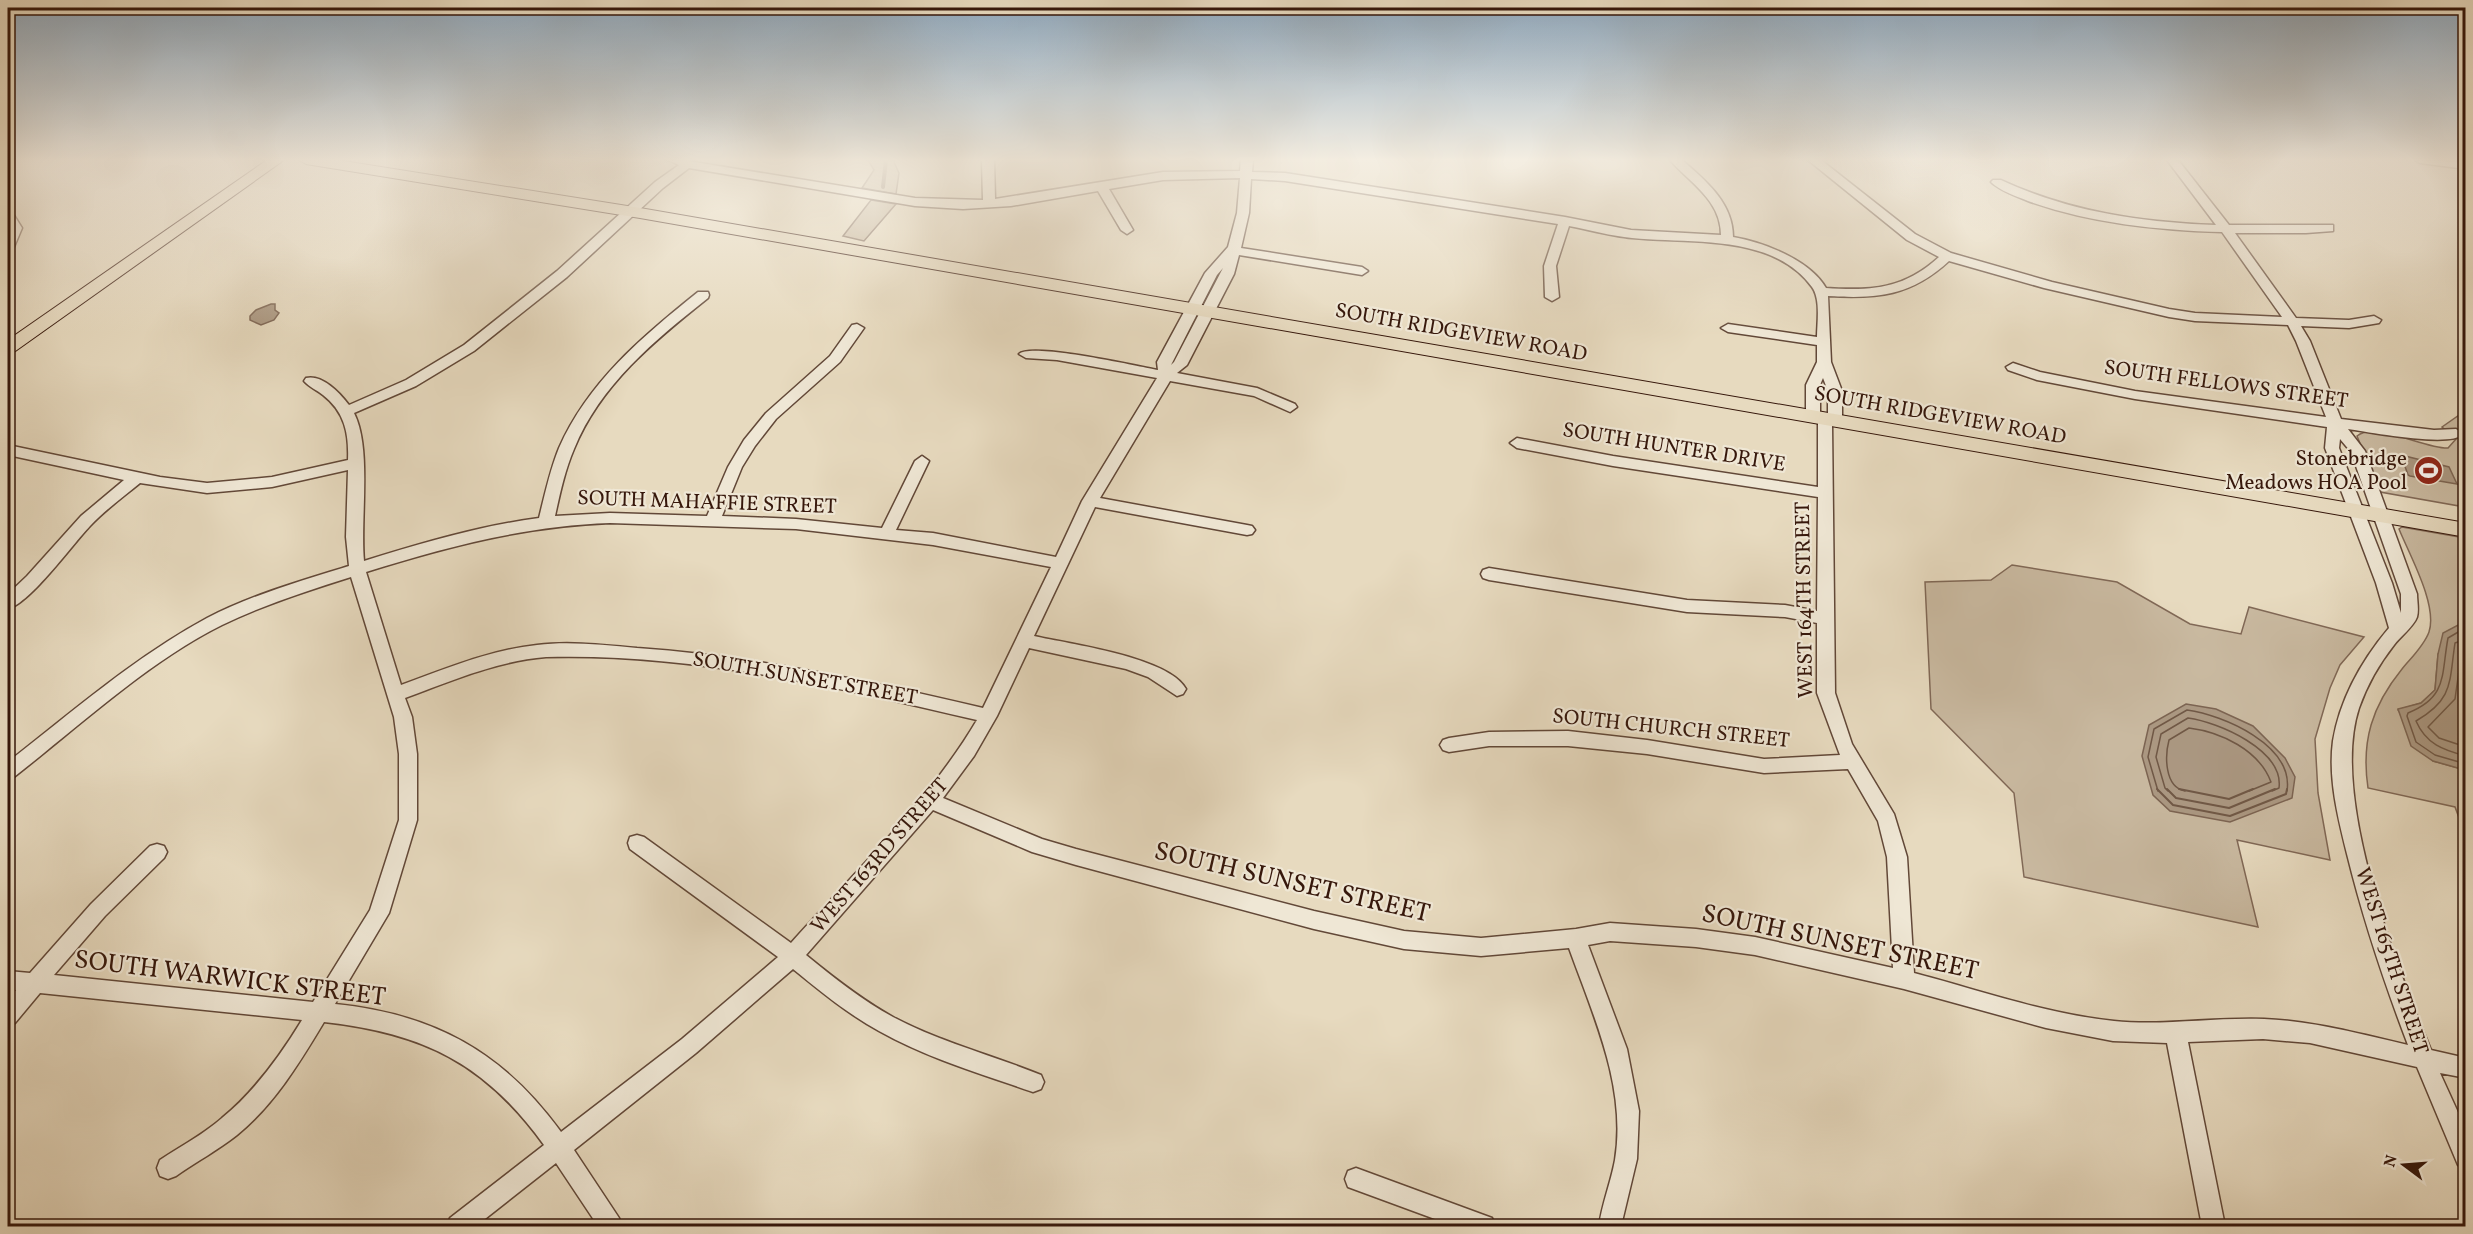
<svg xmlns="http://www.w3.org/2000/svg" width="2473" height="1234" font-family="Vollkorn,serif">
<style>
.green{fill:#c9b9a0;stroke:#806856;stroke-width:1.5}
.water{fill:#ab9882;stroke:#7c6452;stroke-width:1.5}
.lines{fill:none;stroke-linecap:round;stroke-linejoin:round}
.shore-far1{stroke:#705846;stroke-width:1.5}
.shore{stroke:#705846;stroke-width:2}
.stream{stroke:#7c6452;stroke-width:4}
.minor-casing{stroke:#624838;stroke-width:3}
.major-casing{stroke:#36170b;stroke-width:2}
.minor{fill:#efe7d5;fill-rule:evenodd}
.major{fill:#e7dabf;fill-rule:evenodd}
.labels{text-anchor:middle;dominant-baseline:central;stroke-width:4.5;stroke-linejoin:round;paint-order:stroke}
.street-label{font-size:21px;fill:#36170b;stroke:#efe7d5}
.poi-label{font-size:21px;fill:#36170b;stroke:#efe7d5;text-anchor:end}
.near-street-label{font-size:26px;fill:#36170b;stroke:#efe7d5}
</style>
<rect width="100%" height="100%" fill="#e7dabf"/>
<filter id="stains"><feTurbulence type="fractalNoise" baseFrequency=".00333" numOctaves="4"/><feColorMatrix values="0 0 0 0 .2 0 0 0 0 .09 0 0 0 0 .02 0 0 0 .5 -.17"/></filter>
<radialGradient id="worn" r=".72"><stop offset=".6" stop-color="#630" stop-opacity="0"/><stop offset="1" stop-color="#630" stop-opacity=".3"/></radialGradient>
<g class="green">
<polygon points="868,160 893,160 899,173 896,194 862,188 874,170"/>
<polygon points="871,200 896,204 864,241 843,236"/>
<path d="M2465,411V507L2380,492L2357,436C2376,421 2425,449 2448,448L2456,439L2442,427Z"/>
<path d="M2402,527L2465,538V626L2460,624L2438,654L2435,690L2421,703L2398,710L2433,761L2465,770V834L2455,807L2368,788C2361,741 2372,706 2402,669C2410,659 2424,646 2429,632C2438,605 2409,554 2399,529Z"/>
<polygon points="2012,565 2117,582 2190,624 2241,634 2249,607 2364,637 2340,665 2330,688 2315,739 2318,793 2330,860 2237,840 2258,927 2024,877 2014,793 1931,709 1925,582 1991,580"/>
</g>
<g class="water">
<polygon points="271,304 275,304 275,310 279,313 274,320 261,325 250,320 250,316 256,310"/>
<polygon points="2401,455 2449,467 2457,484 2410,476 2408,475"/>
<polygon points="2460,624 2466,626 2465,770 2433,761 2411,746 2398,709 2421,703 2435,690 2438,654 2443,633"/>
<polygon points="2186,704 2216,709 2253,726 2285,758 2295,777 2292,798 2230,822 2170,811 2153,795 2142,756 2149,725"/>
</g>
<g class="lines">
<g class="shore-far1">
<path d="M2466,631H2460L2448,638C2441,675 2448,697 2408,713L2407,716L2416,742L2435,755L2466,764"/>
<path d="M2466,639L2455,643C2449,682 2454,699 2416,721C2426,744 2443,750 2466,756"/>
<polyline points="2466,648 2462,649 2455,699 2428,727 2439,738 2466,747"/>
<path d="M2158,791L2148,757L2154,729L2187,710C2223,715 2294,745 2287,791"/>
<path d="M2168,791L2165,788L2156,757L2161,734L2188,718C2218,722 2284,750 2279,788L2272,791"/>
<path d="M2185,791C2164,787 2165,755 2169,740L2189,728C2221,732 2259,750 2271,782L2249,791"/>
</g>
<g class="shore">
<polyline points="2157,789 2173,805 2230,816 2286,794 2287,789"/>
<polyline points="2167,789 2176,798 2229,808 2275,789"/>
<polyline points="2179,789 2229,799 2253,789"/>
</g>
<polyline class="stream" points="883,187 886,160"/>
<defs>
<g id="minor">
<path d="M668,160L688,161L915,198L983,200L982,160H994L995,199L1163,172L1240,171L1241,160H1253L1252,172L1285,173L1565,217L1631,230L1721,235C1721,200 1690,183 1670,160H1682C1706,181 1733,203 1733,237C1763,242 1810,260 1826,288C1872,291 1904,289 1939,257L1907,240L1808,160H1821L1915,234L1951,253L2052,282L2169,309L2195,313L2282,317L2222,232C2156,230 2090,223 2028,201C2016,196 2000,191 1991,182L1993,180H2001C2070,212 2141,222 2216,225L2167,160H2178L2229,225H2333V231L2306,233H2235L2296,318L2349,320L2374,316L2381,320L2379,323L2349,328L2301,326L2310,341L2341,419L2434,430L2456,429L2463,434C2452,448 2368,432 2348,429L2365,451L2417,594C2417,601 2419,610 2417,617C2414,626 2400,637 2394,645C2379,664 2367,685 2359,708C2330,796 2396,965 2431,1050L2466,1058V1078L2440,1073L2466,1130V1168L2458,1165L2417,1067L2310,1043L2263,1039L2188,1042L2225,1226H2202L2167,1043L2113,1041L2046,1028L1904,989L1755,955L1696,947L1610,941L1588,945L1627,1049L1639,1111L1637,1159L1621,1226H1599C1602,1204 1611,1182 1615,1160C1627,1087 1593,1015 1569,948L1481,956L1404,949L1314,929L1076,865L1032,852L933,810L806,955C834,978 862,1000 893,1017C940,1042 992,1055 1041,1075L1044,1082L1041,1089L1033,1092C981,1074 927,1058 879,1031C848,1014 820,991 793,969L696,1053L574,1150L619,1218L622,1226H598L556,1163L476,1226H447L450,1218L544,1145C485,1063 423,1033 324,1022C300,1062 274,1105 237,1135C218,1150 196,1162 176,1176L168,1179L160,1176L157,1168L160,1160C181,1146 204,1134 222,1118C255,1091 280,1056 302,1020L40,993L15,1023L8,1026V1001L16,990L8,989V971L30,973L91,904L150,846L157,844L164,846L167,852L164,858L105,916L54,975L313,1002L370,910L399,820V754L394,717L351,577C307,591 263,605 222,625C149,661 78,727 14,777L8,779V762C72,712 135,657 207,618C251,595 301,581 349,566L346,537L348,470L272,487L207,493L140,483C123,497 105,510 90,526C72,545 31,602 8,609V594L27,576L81,516L124,480L8,455V445L160,477L207,483L272,477L348,460C349,434 345,412 323,395C317,390 309,387 304,381L306,378C322,374 340,393 349,405L406,380L464,345L557,271L655,182L679,165ZM689,168L915,206L963,209L1011,206L1098,191L1121,230L1127,234L1133,230L1109,189L1163,180L1240,178L1237,213L1228,247L1205,273L1157,362L1158,370C1137,366 1030,342 1019,354L1026,358L1057,360L1157,378L1082,501L1056,557L933,533L896,530L929,461L922,456L915,461L882,528L796,519L722,516L742,467L755,446L776,419L840,362L864,328L857,324L852,325L830,356L766,413L744,440L728,467L707,516L610,513L555,516C560,493 565,470 574,449C600,385 655,340 708,298L709,295L708,292H698C643,336 588,382 559,448C550,470 545,494 539,518C479,526 422,543 364,561C360,519 372,448 354,413L416,386L474,351L567,277L663,188ZM1251,179L1285,181L1558,224L1544,266L1545,297L1552,301L1559,297L1556,266L1569,226C1590,230 1611,236 1632,238C1689,244 1773,233 1812,287C1821,299 1817,323 1817,337L1728,324L1721,328L1728,332L1817,345V362L1806,385V416L1808,419H1818V487L1613,456L1517,438L1510,443L1517,448L1613,466L1818,497L1817,611L1785,605L1687,600L1489,568L1483,570L1481,574L1483,578L1489,580L1687,612L1785,617L1817,623V693L1840,755L1764,759L1647,740L1568,731L1489,732L1449,738L1443,740L1440,745L1443,750L1449,752L1489,746H1568L1647,754L1764,773L1848,769L1878,821L1887,857L1893,968L1755,937L1696,929L1610,923L1576,929L1481,938L1404,931L1314,911L1076,849L1042,839L943,798L974,756L997,716L1029,648L1126,669L1148,677L1177,696L1183,694L1186,689C1169,657 1069,644 1034,636L1095,507L1247,535L1252,534L1255,530L1252,526L1247,525L1100,498L1170,381L1254,396L1290,412L1297,407L1295,404L1257,388L1177,373L1187,365L1234,274L1239,255L1362,275L1368,271L1362,267L1241,248L1249,213ZM1949,261L2044,288L2169,317L2195,321L2288,325L2296,341L2326,417L2135,391L2040,372L2013,363L2006,367L2008,370L2037,380L2135,399L2327,427L2325,448L2376,583L2389,628C2362,660 2340,699 2333,741C2328,778 2338,818 2347,854C2363,919 2384,982 2408,1045C2360,1034 2313,1021 2264,1019C2214,1017 2164,1026 2114,1021C2046,1014 1979,990 1914,973L1907,857L1901,837L1894,814L1852,744L1835,693L1832,424L1840,423L1842,420V391L1831,362L1828,296C1878,299 1911,296 1949,261ZM1223,268L1174,362L1171,365L1217,275ZM1823,378L1828,391V414L1820,415V385ZM2340,439L2351,452L2401,594V613L2392,583L2339,448ZM610,523L796,529L933,545L1051,567L983,708C869,681 754,656 637,648C604,645 569,641 537,645C490,650 445,669 401,685L366,572C446,547 525,526 610,523ZM546,657C691,653 837,687 977,720C930,800 853,874 791,943L644,837L637,835L630,837L628,843L630,849L778,957L682,1039L561,1132C503,1052 434,1014 335,1004L389,913L417,820V754L412,717L405,698C451,681 497,661 546,657Z"/>
<polygon points="2415,160 2466,162 2466,169 2420,163"/>
<polygon points="8,211 12,212 22,228 14,247 8,251 8,234 10,228 8,224"/>
<polygon points="1356,1168 1492,1218 1495,1226 1454,1226 1348,1187 1345,1179 1348,1171"/>
</g>
<g id="major">
<polygon points="267,160 284,160 14,352 8,353 8,340"/>
<polygon points="299,160 337,160 640,208 2466,523 2466,537 640,218 306,164"/>
</g>
</defs>
<use href="#minor" class="minor-casing"/>
<use href="#major" class="major-casing"/>
<use href="#minor" class="minor"/>
<use href="#major" class="major"/>
</g>
<linearGradient id="sky" x2="0" y2="1"><stop stop-color="#8fa9bf"/><stop offset="0.48" stop-color="#f4eee2"/><stop offset="1" stop-color="#f4eee2" stop-opacity="0"/></linearGradient>
<rect width="2473" height="333" fill="url(#sky)"/>
<defs>
<symbol id="stadium-disc" viewBox="-11 -11 22 22"><circle r="9.5" fill="#8f2418" stroke="#efe7d5"/><path d="M0-5a6.5 5 0 1 0 0 10a6.5 5 0 1 0 0-10ZM-3.5-1.8h7v3.6h-7Z" fill="#fff"/></symbol>
</defs>
<g fill-rule="evenodd">
<use href="#stadium-disc" x="2412" y="454" width="33" height="33"/>
</g>
<g class="labels">
<g class="street-label">
<text transform="translate(1461 333) rotate(10)">SOUTH RIDGEVIEW ROAD</text>
<text transform="translate(2226 385) rotate(8)">SOUTH FELLOWS STREET</text>
<text transform="translate(1940 416) rotate(10)">SOUTH RIDGEVIEW ROAD</text>
<text transform="translate(1674 448) rotate(9)">SOUTH HUNTER DRIVE</text>
<text transform="translate(707 503) rotate(2)">SOUTH MAHAFFIE STREET</text>
<text transform="translate(1805 600) rotate(-91)">WEST 164TH STREET</text>
<text transform="translate(805 679) rotate(10)">SOUTH SUNSET STREET</text>
<text transform="translate(1671 729) rotate(6)">SOUTH CHURCH STREET</text>
<text transform="translate(880 856) rotate(-49)">WEST 163RD STREET</text>
<text transform="translate(2391 961) rotate(72)">WEST 165TH STREET</text>
</g>
<g class="poi-label">
<text x="2407" y="459">Stonebridge<tspan x="2407" dy="24">Meadows HOA Pool</tspan></text>
</g>
<g class="near-street-label">
<text transform="translate(1292 883) rotate(13)">SOUTH SUNSET STREET</text>
<text transform="translate(1840 943) rotate(12)">SOUTH SUNSET STREET</text>
<text transform="translate(230 979) rotate(7)">SOUTH WARWICK STREET</text>
</g>
</g>
<rect width="2473" height="1234" fill="none" stroke="#e7dabf" stroke-width="30"/>
<rect x="9" y="9" width="2455" height="1216" fill="none" stroke="#36170b" stroke-width="3"/>
<rect x="15" y="15" width="2443" height="1204" fill="none" stroke="#36170b" stroke-width="1.5"/>
<g transform="translate(2404 1165) rotate(286)" stroke="#efe7d5" stroke-width="4.5" paint-order="stroke">
<path d="M0-4.5L10 22L0 15L-10 22Z" fill="#36170b"/>
<text y="-9" font-size="16" font-weight="bold" text-anchor="middle" fill="#36170b">N</text>
</g>
<rect width="100%" height="100%" filter="url(#stains)"/>
<rect width="100%" height="100%" fill="url(#worn)"/>
</svg>
